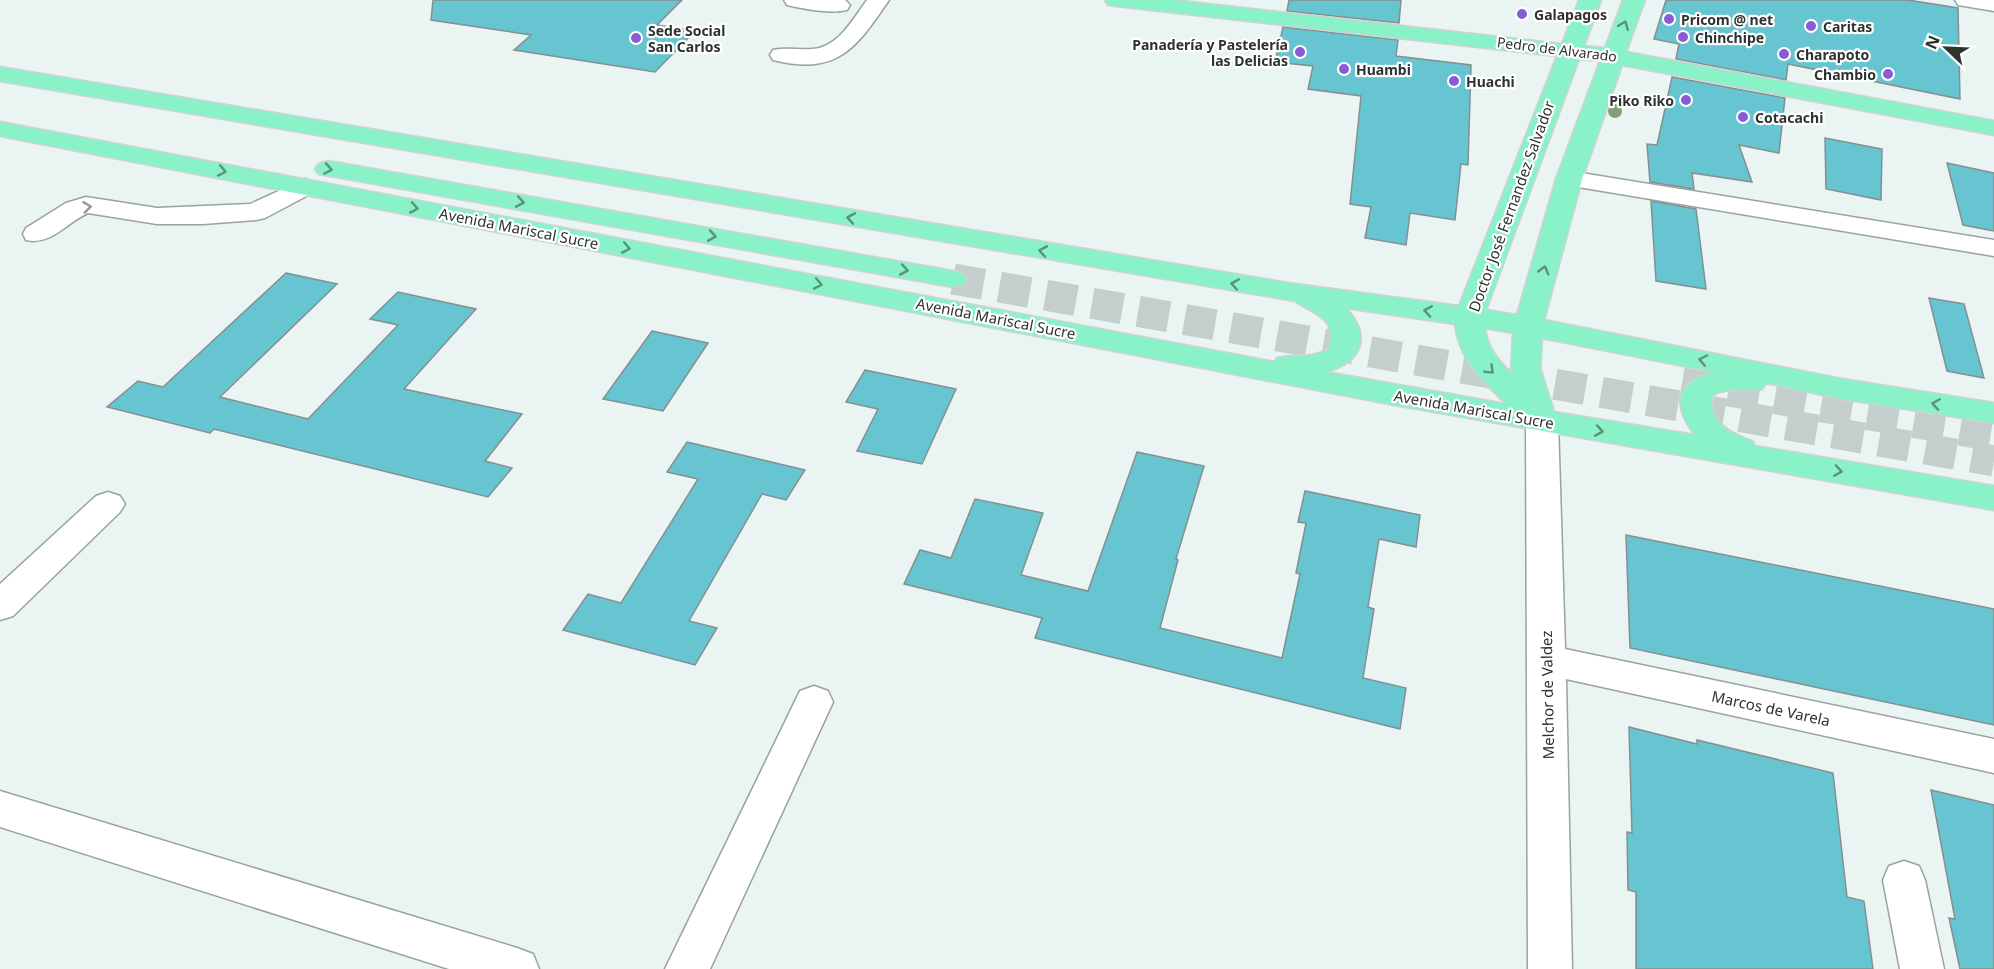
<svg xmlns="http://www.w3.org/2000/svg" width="1994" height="969" font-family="'Noto Sans',sans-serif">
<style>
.building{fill:#66c5d1;stroke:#858f90;stroke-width:1.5}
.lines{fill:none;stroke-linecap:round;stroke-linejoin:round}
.major-tunnel{stroke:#c4cecc;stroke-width:31;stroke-dasharray:31 16;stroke-linecap:butt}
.minor-casing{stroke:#98a3a1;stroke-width:3}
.major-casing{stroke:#d1d2d2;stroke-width:3}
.minor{fill:#fff;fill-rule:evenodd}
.major{fill:#8af2c8;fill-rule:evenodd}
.tree{fill:#7fa176}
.oneway{stroke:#5c927d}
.oneway2{stroke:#969998}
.poi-dot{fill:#885cd5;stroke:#fff;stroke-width:2}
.labels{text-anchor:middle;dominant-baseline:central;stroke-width:4.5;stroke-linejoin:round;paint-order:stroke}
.far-poi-label{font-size:14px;font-weight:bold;fill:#2e3332;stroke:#fff;text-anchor:start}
.far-street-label{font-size:14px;fill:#2e3332;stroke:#fff}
.street-label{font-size:15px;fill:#2e3332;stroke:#fff}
</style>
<rect width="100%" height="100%" fill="#eaf5f3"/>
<g class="building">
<polygon points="433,0 682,0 657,25 695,31 655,72 514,50 531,35 431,20"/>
<polygon points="1289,0 1401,0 1399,23 1287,11"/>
<polygon points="1666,0 1908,0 1958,8 1960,99 1788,64 1786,80 1676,59 1679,44 1654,39"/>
<polygon points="1283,27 1398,40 1396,56 1471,65 1468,165 1461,164 1455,220 1410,213 1406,245 1365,238 1371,207 1350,204 1361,96 1308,89 1313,66 1275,62"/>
<polygon points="1672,77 1785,98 1779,153 1739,145 1752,182 1692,173 1694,189 1650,182 1647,144 1657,145"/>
<polygon points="1825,138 1882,149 1881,200 1826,189"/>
<polygon points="1947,163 1994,173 1994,231 1963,225"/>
<polygon points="1651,201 1696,209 1706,289 1656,281"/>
<polygon points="286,273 337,284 220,397 308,419 398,325 370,319 398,292 476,309 404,389 522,414 485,461 512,468 488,497 214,429 210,433 107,407 138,381 163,387"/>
<polygon points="1929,298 1964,304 1984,378 1947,371"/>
<polygon points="652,331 708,343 663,411 603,399"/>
<polygon points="865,370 956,389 922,464 857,451 878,409 846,402"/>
<polygon points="687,442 805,470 786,500 762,494 689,621 717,628 695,665 563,630 588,594 621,603 698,479 667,472"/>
<polygon points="1137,452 1204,466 1176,559 1178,560 1160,628 1282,658 1300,574 1296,573 1306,523 1298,522 1305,491 1420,515 1416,547 1379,539 1368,607 1374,609 1363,678 1406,688 1400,729 1035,638 1042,618 904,584 920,550 951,558 975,499 1043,513 1021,575 1088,591"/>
<polygon points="1626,535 1994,609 1994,725 1630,648"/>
<polygon points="1629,727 1697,744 1697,740 1833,773 1847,897 1864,901 1873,969 1636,969 1636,892 1628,890 1627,832 1632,833"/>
<polygon points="1931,790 1994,805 1994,969 1960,969 1949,918 1955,919"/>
</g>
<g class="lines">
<g class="major-tunnel">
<polyline points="953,279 1994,461"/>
<polyline points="1682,383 1994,436"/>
</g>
<defs>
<g id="minor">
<path d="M784,0H845L850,5L847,10C829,14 805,9 787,5Z"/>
<path d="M867,0H889C856,48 838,76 773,60L770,55L773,50C786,47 799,50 812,49C838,48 853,19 867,0Z"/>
<polygon points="1955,0 1994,0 1994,11 1958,5"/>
<polygon points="1569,171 1994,240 1994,256 1560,184 1556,179 1560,174"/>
<path d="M305,179L314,182L318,187L314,192L265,218L256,220L203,224H157L88,213C67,222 51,246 26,240L23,234L26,228L66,203L86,197L157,208L250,204Z"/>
<polygon points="1542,410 1553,413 1558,421 1565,649 1994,739 1994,773 1566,679 1572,969 1528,969 1526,421 1531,413"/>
<polygon points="108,492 120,496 125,504 120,512 13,616 0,620 0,584 96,496"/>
<polygon points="814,686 828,691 833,702 710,969 665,969 800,691"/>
<polygon points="0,791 517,948 533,954 539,969 449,969 0,827"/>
<polygon points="1904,861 1919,866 1925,880 1944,969 1900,969 1883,880 1889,866"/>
</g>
<g id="major">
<path d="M1105,0H1173L1562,44L1579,0H1601L1584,46L1605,48L1623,0H1645L1626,52L1994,121V135L1622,65L1582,179L1544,320L1842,379L1994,403V423L1842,399L1766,383L1762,389C1746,393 1727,386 1713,395C1706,421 1731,434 1752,441L1755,446L1994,486V510L1389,404L0,136V122L1275,362L1277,358C1294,354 1313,359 1328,349C1339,318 1315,315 1295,301L0,81V67L1288,283L1459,306L1557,56L1116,6L1108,5ZM1579,59L1600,61L1556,179L1517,315L1486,310ZM1346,308L1455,324C1459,360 1482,379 1506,404L1326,372C1362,362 1372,337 1346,308ZM1485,328L1513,333L1511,373C1497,359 1488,349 1485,328ZM1542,338L1714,372C1675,383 1672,405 1695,435L1554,412L1540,368Z"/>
<polygon points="328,161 953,271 963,273 967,279 963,285 953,287 319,174 315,169 319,164"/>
</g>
</defs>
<use href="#minor" class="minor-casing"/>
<use href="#major" class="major-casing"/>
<use href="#minor" class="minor"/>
<use href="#major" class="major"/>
</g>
<circle class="tree" cx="1615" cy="111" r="7"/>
<defs><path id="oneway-chevron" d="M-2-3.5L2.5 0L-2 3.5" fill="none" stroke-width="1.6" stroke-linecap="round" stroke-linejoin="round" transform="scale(1.5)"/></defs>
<g class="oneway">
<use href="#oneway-chevron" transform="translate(1624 25) rotate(-69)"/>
<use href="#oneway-chevron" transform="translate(328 169) rotate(9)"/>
<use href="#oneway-chevron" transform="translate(222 171) rotate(11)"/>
<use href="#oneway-chevron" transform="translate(520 202) rotate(10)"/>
<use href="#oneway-chevron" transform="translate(414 208) rotate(11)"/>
<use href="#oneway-chevron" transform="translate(851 218) rotate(-170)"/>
<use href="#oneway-chevron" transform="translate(712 236) rotate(10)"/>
<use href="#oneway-chevron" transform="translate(626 248) rotate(11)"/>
<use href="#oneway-chevron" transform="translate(1043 251) rotate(-170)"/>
<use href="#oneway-chevron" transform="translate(904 270) rotate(10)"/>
<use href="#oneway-chevron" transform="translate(1544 270) rotate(-74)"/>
<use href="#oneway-chevron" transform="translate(818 284) rotate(11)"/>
<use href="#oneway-chevron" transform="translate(1235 284) rotate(-170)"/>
<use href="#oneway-chevron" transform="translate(1428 311) rotate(-171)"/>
<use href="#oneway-chevron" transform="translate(1703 360) rotate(-168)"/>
<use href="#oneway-chevron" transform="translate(1490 370) rotate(44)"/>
<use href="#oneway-chevron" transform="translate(1936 404) rotate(-171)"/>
<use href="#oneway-chevron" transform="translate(1599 431) rotate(10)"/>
<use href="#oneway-chevron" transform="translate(1838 471) rotate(9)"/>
</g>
<use class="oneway2" href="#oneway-chevron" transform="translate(87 207) rotate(-7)"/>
<g class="poi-dot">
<circle cx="1522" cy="14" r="6"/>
<circle cx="1669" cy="19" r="6"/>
<circle cx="1811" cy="26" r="6"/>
<circle cx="1683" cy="37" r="6"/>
<circle cx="636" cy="38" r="6"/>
<circle cx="1300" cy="52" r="6"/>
<circle cx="1784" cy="54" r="6"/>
<circle cx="1344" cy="69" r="6"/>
<circle cx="1888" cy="74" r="6"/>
<circle cx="1454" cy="81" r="6"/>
<circle cx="1686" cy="100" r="6"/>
<circle cx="1743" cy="117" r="6"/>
</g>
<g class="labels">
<g class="far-poi-label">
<text x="1534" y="14">Galapagos</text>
<text x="1681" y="19">Pricom @ net</text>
<text x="1823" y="26">Caritas</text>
<text x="648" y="30">Sede Social<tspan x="648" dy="16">San Carlos</tspan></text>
<text x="1695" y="37">Chinchipe</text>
<text x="1288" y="44" text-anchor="end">Panadería y Pastelería<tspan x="1288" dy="16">las Delicias</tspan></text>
<text x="1796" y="54">Charapoto</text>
<text x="1356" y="69">Huambi</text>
<text x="1876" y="74" text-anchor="end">Chambio</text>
<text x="1466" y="81">Huachi</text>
<text x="1674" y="100" text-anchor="end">Piko Riko</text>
<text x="1755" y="117">Cotacachi</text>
</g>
<g class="far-street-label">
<text transform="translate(1557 49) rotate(7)">Pedro de Alvarado</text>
</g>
<g class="street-label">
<text transform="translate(1511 206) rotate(-70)">Doctor José Fernandez Salvador</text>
<text transform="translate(519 228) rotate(11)">Avenida Mariscal Sucre</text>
<text transform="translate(996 318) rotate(11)">Avenida Mariscal Sucre</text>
<text transform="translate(1474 409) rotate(10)">Avenida Mariscal Sucre</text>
<text transform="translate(1547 695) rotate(-91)">Melchor de Valdez</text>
<text transform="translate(1771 708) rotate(12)">Marcos de Varela</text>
</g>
</g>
<g transform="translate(1946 48) rotate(293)" stroke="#ffffff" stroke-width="4.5" paint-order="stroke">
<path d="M0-4.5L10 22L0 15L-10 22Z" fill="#2e3332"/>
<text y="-9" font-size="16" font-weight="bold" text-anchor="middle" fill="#2e3332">N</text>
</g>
</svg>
